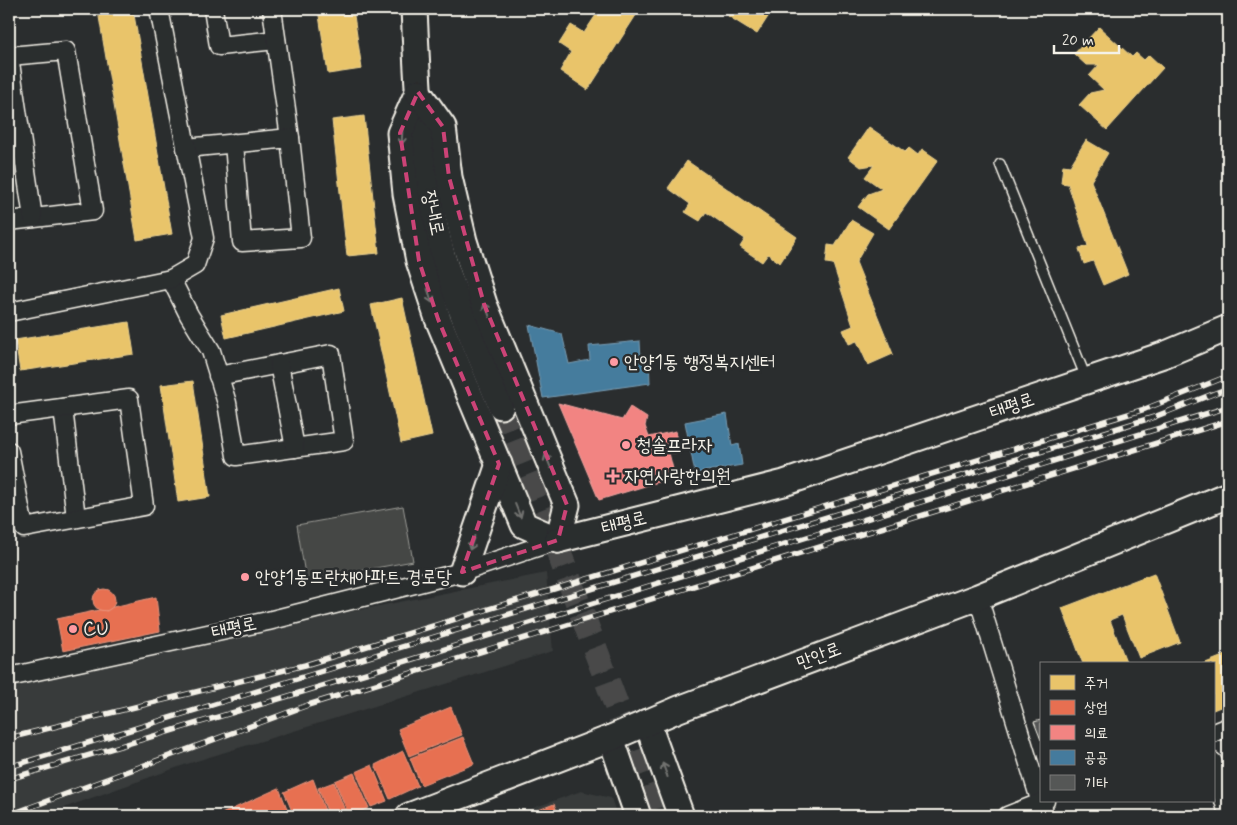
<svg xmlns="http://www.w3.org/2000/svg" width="1237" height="825" font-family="Mynerve,'Poor Story',sans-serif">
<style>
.built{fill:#373a3a}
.green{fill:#444645;stroke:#9c9c96}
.homes{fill:#e9c46a;stroke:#ecd290}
.shops{fill:#e76f51;stroke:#eb967e}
.health{fill:#f28482;stroke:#f3a5a1}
.public{fill:#457b9d;stroke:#7a9eb4}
.building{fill:#555756;stroke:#f4f1e8}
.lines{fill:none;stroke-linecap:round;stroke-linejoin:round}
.secondary-tunnel{stroke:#484a4a;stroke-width:25;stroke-dasharray:25 12;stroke-linecap:butt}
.lane-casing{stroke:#f4f1e8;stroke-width:12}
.street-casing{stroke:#f4f1e8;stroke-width:21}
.secondary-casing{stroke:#f4f1e8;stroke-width:29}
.lane{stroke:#2a2d2e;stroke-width:9}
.street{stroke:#2a2d2e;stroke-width:18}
.secondary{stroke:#2a2d2e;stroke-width:25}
.rail-casing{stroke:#f4f1e8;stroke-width:5.5}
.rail{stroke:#2a2d2e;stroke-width:4;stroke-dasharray:11;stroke-linecap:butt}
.oneway{stroke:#71726f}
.marked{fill:none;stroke:#cc4377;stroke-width:4;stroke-dasharray:10 6;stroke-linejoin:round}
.poi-dot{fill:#ff9aa2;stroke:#2a2d2e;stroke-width:2}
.labels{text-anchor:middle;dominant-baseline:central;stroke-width:5;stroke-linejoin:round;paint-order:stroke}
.street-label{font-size:19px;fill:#f4f1e8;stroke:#2a2d2e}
.poi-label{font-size:19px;fill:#f4f1e8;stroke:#2a2d2e;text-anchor:start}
</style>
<rect width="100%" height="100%" fill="#2a2d2e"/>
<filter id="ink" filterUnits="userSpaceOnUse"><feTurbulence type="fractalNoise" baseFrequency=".02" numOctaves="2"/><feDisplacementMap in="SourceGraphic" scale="10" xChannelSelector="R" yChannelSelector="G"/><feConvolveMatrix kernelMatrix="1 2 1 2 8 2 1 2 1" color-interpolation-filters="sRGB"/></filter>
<g filter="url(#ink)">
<g class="built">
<polygon points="546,573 553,651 187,764 41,816 9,816 9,679"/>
<polygon points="581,791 611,798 617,816 511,816"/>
</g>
<polygon class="green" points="403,506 413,561 306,581 297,525"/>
<g class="homes">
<polygon points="108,9 133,9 172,234 137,240 98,11"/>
<polygon points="318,9 353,9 362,69 328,74"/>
<polygon points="600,9 640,9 588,90 560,71 571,52 559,44 571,25 584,33"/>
<polygon points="733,9 773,9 757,34 728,16"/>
<polygon points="1099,27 1132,57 1136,53 1144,60 1149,55 1163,68 1107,130 1079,105 1090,93 1104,90 1089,76 1099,65 1086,65 1074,54"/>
<polygon points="364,116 379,253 347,256 332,120"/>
<polygon points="869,127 905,152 909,148 918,155 922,149 938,160 889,229 858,207 868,194 882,189 865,177 874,165 861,167 848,157"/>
<polygon points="1086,140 1108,153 1091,181 1128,274 1103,285 1093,261 1084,264 1079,249 1088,246 1068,184 1061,183 1063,165 1070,166"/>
<polygon points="687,161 797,237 780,263 768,254 762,262 740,247 745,239 706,212 700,221 685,212 690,204 668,188"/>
<polygon points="851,220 873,233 856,262 893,354 868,365 857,341 849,344 843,330 853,326 833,264 826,263 828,245 835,246"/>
<polygon points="339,288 344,311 226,338 221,315"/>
<polygon points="402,298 432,436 401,443 371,305"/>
<polygon points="129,322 134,354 20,371 15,340"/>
<polygon points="193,381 210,497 178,502 161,385"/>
<polygon points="1154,573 1180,642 1139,658 1122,615 1110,620 1127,664 1083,664 1062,608"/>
<polygon points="1228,654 1228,704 1213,710 1213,664 1203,664"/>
</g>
<g class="shops">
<circle cx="104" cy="600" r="11"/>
<polygon points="156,597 160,631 63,651 57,619 99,610 107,611 113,607"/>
<polygon points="451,707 462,735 409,756 398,729"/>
<polygon points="463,737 474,764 421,785 410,758"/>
<polygon points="403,751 418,786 390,799 375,765"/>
<polygon points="372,765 387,801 371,807 356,772"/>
<polygon points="354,773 369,808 349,816 335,781"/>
<polygon points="313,779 327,816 294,816 284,792"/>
<polygon points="334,782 347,816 329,816 318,788"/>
<polygon points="279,788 290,816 217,816"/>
<polygon points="554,804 559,816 523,816"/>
</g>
<polygon class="health" points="558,403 622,420 630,407 647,418 645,426 649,437 676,431 676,453 669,453 675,477 599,500"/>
<g class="public">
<polygon points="529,325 562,334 569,364 590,360 589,346 640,341 641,360 649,358 650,383 543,398"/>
<polygon points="727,414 732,446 739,444 742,465 695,473 685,422"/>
</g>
<polygon class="building" points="1041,720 1041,740 1034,722"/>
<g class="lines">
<polyline class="secondary-tunnel" points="501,406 544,513 658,816"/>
<defs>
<polyline id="lane" points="1000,164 1086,378"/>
<g id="street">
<polyline points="213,9 219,46 276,40"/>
<polyline points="272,9 290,138"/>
<polyline points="9,56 66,51 93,211 9,221"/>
<polyline points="9,56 33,218"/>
<polyline points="186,148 290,138 301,238 242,242 234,143"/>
<polyline points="171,279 189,315 211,351 227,403 236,456 344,441 331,354 218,376"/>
<polyline points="9,312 171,279 195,265 204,238 159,9"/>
<polyline points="279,364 295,448"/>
<polyline points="63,408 76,518"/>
<polyline points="9,415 129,399 144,506 24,528 9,451"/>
<polyline points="978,597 1045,816"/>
<polyline points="9,677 268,621 462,572 558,540"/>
<polyline points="1213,733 1228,727"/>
<polyline points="1213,762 1228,814"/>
<polyline points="1007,816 1045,801"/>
</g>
<g id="secondary">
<path d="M414,9C418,91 420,174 442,254C457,306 481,356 501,406"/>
<polyline points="418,92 400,133 406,194 419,261 438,319 524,525 558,540"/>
<polyline points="418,92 443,127 449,177 464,241 484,304 567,505 558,540"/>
<polyline points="558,540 784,483 1166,354 1228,328"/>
<polyline points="462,572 499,464"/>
<polyline points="647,722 681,816"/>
<polyline points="611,738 638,816"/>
<polyline points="409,816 611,738 679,709 978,597 1228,495"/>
</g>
</defs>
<use href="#lane" class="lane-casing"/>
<use href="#street" class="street-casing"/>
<use href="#secondary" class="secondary-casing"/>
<use href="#lane" class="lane"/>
<use href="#street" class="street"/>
<use href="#secondary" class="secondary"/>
<defs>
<g id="rail">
<polyline points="9,738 305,665 1145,409 1228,376"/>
<polyline points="9,767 1154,417 1228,388"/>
<polyline points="9,779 403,662 1228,407"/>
<polyline points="9,815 308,705 1228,421"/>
</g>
</defs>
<use href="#rail" class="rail-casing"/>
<use href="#rail" class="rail"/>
</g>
<defs><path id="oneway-shaft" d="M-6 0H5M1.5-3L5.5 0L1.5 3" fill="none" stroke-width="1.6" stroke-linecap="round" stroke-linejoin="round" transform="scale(1.25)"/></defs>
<g class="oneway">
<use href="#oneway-shaft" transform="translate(402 137) rotate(93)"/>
<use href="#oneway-shaft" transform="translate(430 296) rotate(72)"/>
<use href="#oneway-shaft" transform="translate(487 310) rotate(-112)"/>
<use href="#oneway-shaft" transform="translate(548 461) rotate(-112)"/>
<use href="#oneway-shaft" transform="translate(518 511) rotate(68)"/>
<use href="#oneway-shaft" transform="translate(472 543) rotate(109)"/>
<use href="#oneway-shaft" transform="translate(665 770) rotate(-110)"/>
</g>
</g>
<path class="marked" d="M418,92L443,127L449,177L484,304L567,505L558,540L462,572L499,464L438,319L419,261L400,133Z"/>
<g class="poi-dot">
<circle cx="614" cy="362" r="5"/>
<circle cx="626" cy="445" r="5"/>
<path d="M610.5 468.5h5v5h5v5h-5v5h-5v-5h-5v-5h5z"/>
<circle cx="245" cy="577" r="5"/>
<circle cx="73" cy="629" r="5"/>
</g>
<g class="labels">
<g class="street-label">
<text transform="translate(433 213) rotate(78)">장내로</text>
<text transform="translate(1012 406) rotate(-19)">태평로</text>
<text transform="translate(624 523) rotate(-14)">태평로</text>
<text transform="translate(234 628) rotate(-12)">태평로</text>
<text transform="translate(819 656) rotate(-21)">만안로</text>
</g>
<g class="poi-label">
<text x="624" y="362">안양1동 행정복지센터</text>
<text x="636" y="445">청솔프라자</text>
<text x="624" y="476">자연사랑한의원</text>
<text x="255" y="577">안양1동뜨란채아파트 경로당</text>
<text x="83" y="629">CU</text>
</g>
</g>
<rect width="1237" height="825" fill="none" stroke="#2a2d2e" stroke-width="30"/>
<rect x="15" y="15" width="1207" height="795" fill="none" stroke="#f4f1e8" stroke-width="2" filter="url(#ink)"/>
<rect x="1040" y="662" width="175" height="140" fill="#2a2d2e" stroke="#7b7b78"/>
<rect x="1050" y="675" width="25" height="15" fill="#e9c46a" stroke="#7b7b78"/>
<text x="1084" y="688" font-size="15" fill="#f4f1e8">주거</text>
<rect x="1050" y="700" width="25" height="15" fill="#e76f51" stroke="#7b7b78"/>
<text x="1084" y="712" font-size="15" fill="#f4f1e8">상업</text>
<rect x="1050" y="725" width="25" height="15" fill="#f28482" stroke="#7b7b78"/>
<text x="1084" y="738" font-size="15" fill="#f4f1e8">의료</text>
<rect x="1050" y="750" width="25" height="15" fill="#457b9d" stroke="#7b7b78"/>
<text x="1084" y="762" font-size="15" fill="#f4f1e8">공공</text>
<rect x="1050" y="775" width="25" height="15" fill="#555756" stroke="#7b7b78"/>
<text x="1084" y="788" font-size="15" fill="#f4f1e8">기타</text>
<path d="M1054 45v8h65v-8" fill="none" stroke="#f4f1e8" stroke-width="2.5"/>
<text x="1062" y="45" font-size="15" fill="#f4f1e8" stroke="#2a2d2e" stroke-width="4" paint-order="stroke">20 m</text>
</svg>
